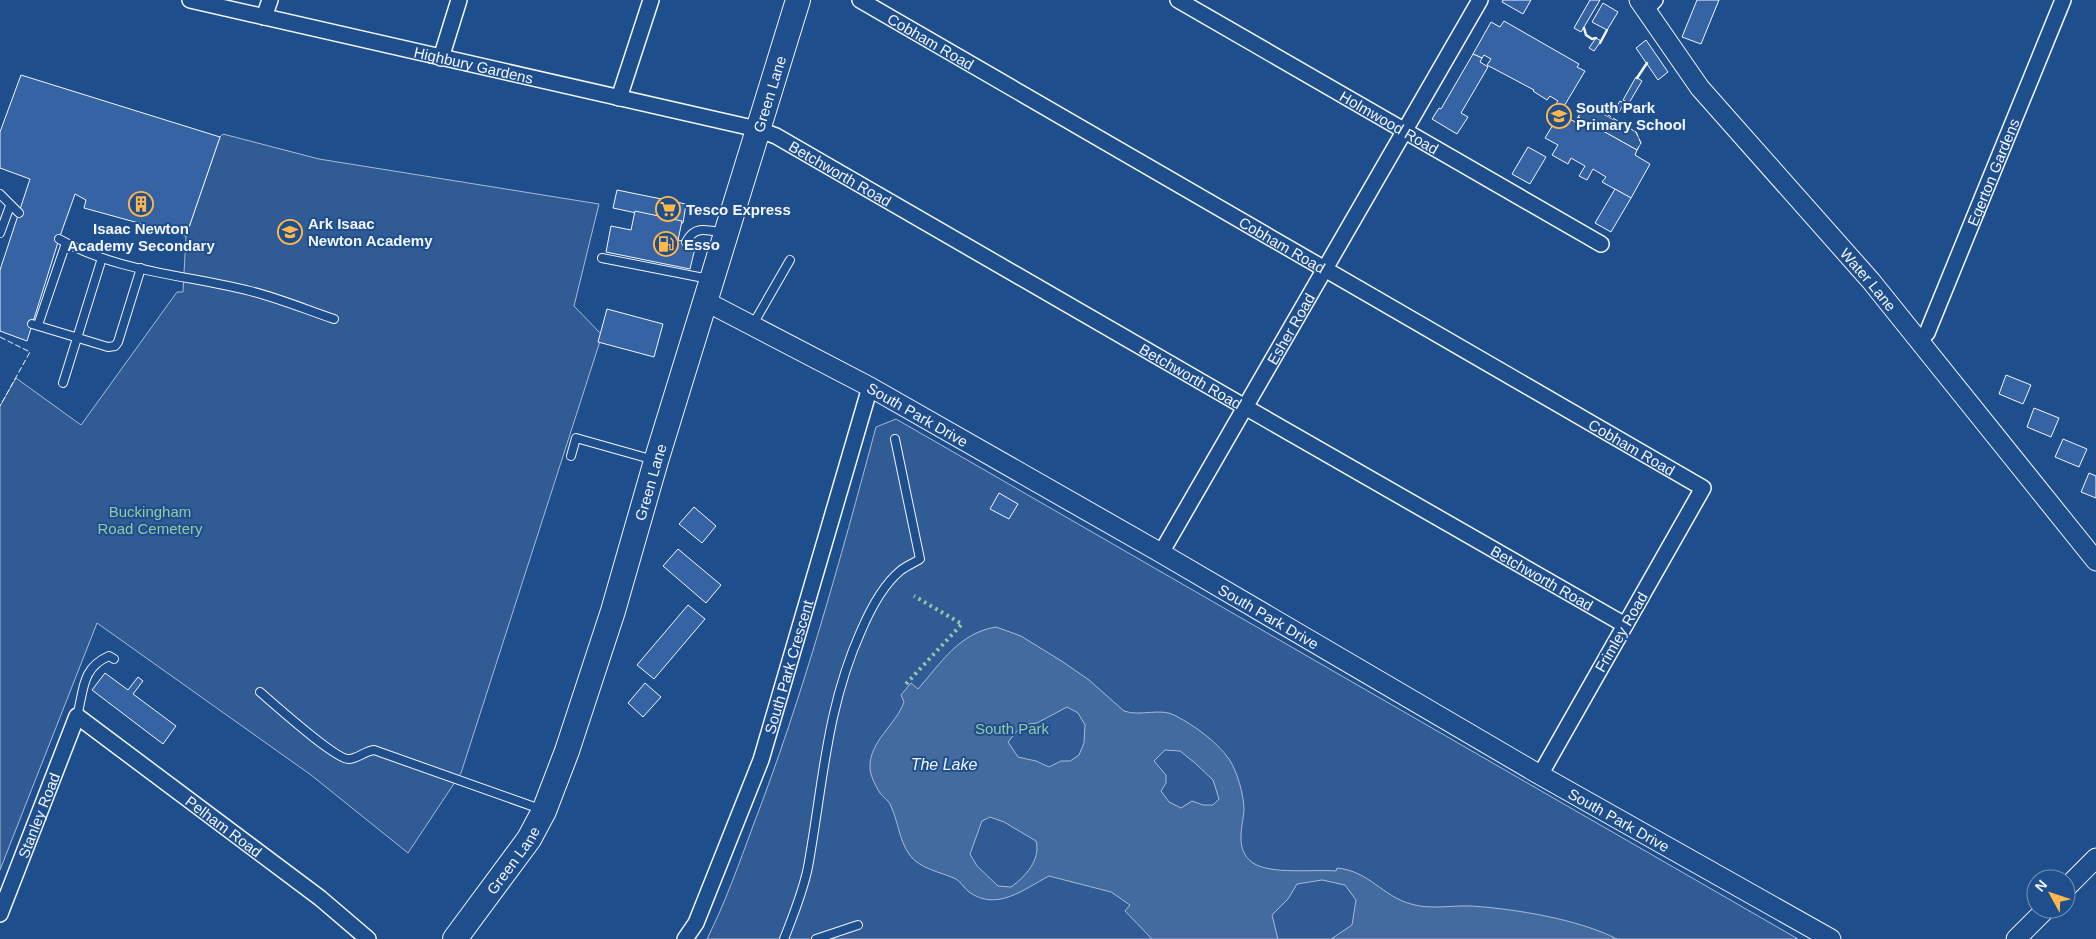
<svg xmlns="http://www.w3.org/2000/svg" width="2096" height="939" font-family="Helvetica,sans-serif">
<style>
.green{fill:#305b95;stroke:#a8bbd7}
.water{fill:#446ba0;stroke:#a8bbd7;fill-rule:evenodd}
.building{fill:#3563a3;stroke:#f2f6ff}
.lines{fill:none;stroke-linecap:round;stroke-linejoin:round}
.service-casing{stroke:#f2f6ff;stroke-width:10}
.minor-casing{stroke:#f2f6ff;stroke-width:18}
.tertiary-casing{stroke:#f2f6ff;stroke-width:21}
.primary-casing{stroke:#f2f6ff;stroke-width:26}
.service{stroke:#1f4e8c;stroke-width:8}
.minor{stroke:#1f4e8c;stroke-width:15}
.tertiary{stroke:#1f4e8c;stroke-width:19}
.primary{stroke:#1f4e8c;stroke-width:24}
.hedge{stroke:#97c8a6;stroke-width:4;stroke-dasharray:2.5 4;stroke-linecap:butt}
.fence{stroke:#f2f6ff;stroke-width:1;stroke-dasharray:6 2.5;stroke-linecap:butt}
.wall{stroke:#f2f6ff;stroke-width:2.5}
.labels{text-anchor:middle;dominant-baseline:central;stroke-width:4;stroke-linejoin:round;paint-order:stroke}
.street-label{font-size:15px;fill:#f2f6ff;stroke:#1f4e8c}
.poi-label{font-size:15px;font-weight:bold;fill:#f2f6ff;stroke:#1f4e8c;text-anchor:start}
.park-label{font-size:15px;fill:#97c8a6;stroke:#1f4e8c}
.water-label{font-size:16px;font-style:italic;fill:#f2f6ff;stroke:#1f4e8c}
</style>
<rect width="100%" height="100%" fill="#1f4e8c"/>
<g class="green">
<polygon points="1590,107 1636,132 1641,143 1637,150 1578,117 1584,109"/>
<polygon points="223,134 319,159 599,204 574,306 602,335 461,773 408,853 311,775 97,623 0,870 0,406 16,378 81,425 177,292 183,292 186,236 220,137"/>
<path d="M896,419L1798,939H707C725,903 739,864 753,826C803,696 840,561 876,427Z"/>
</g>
<path class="water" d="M996,627L1021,636L1063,662L1089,680L1124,711C1140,717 1161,707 1176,716C1195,726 1216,741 1229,759C1237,771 1244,795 1244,810C1243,826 1234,850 1253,863C1272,875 1314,869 1336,871L1337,868C1369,871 1382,896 1411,904C1431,910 1452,905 1472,906C1515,909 1578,919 1617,939H1331L1352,925L1356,900L1345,885L1322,880L1297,884L1288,899L1272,915L1278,939H1152L1125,911L1130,905L1111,892L1049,876C1024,889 997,912 969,892C964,888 961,882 956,879C941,872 919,869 909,854C899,840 898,820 890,804C888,800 883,797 880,793C876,787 870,775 870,768C869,741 896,725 904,702L901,695L911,683L918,689C941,663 959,633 996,627ZM1067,707L1078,713L1085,725L1084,743L1079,755L1070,761H1061L1049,767L1036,761L1018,757L1008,742L1022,725L1037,723ZM1165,750L1180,751L1195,763L1213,780L1219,799L1213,805H1203L1192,801L1181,808L1169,802L1161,791L1166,783V775L1154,761ZM990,817L1004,822L1036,841C1041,860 1025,877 1011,887L998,886L977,866L970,854L982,821Z"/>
<g class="building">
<polygon points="1503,0 1531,0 1523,14 1502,2"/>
<polygon points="1590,0 1600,0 1581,32 1574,28"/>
<polygon points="1697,0 1719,0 1701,44 1682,37"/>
<polygon points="1603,3 1618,12 1607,30 1592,22"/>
<polygon points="1504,21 1579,64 1577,67 1585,71 1563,108 1556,104 1558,101 1550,96 1547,100 1533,91 1534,90 1487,65 1491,59 1484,55 1482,58 1473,54 1491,22 1500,27"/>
<polygon points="1596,38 1601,41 1594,51 1589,48"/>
<polygon points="1646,40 1668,72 1658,80 1636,48"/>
<polygon points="1473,54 1482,58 1480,62 1488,67 1461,113 1468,117 1457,134 1432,119 1439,108 1441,109"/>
<polygon points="21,75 220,137 186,236 84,208 86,200 75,194 59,239 27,341 0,331 0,270 30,179 0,168 0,132"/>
<polygon points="1636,77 1642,81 1629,103 1623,100"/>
<polygon points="1620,101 1624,103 1619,112 1615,109"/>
<polygon points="1560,113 1575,122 1578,117 1637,150 1635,155 1650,164 1631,198 1602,182 1606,177 1593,169 1587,180 1579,176 1585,166 1571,158 1568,164 1552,155 1558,145 1545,138"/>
<polygon points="1528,147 1546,157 1530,184 1512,174"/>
<polygon points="1615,189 1631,198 1611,232 1595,223"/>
<polygon points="617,190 686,204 683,223 613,208"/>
<polygon points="635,211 682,221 678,240 696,244 690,269 606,252 611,226 631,230"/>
<polygon points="607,309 663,324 654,357 598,342"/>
<polygon points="2006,375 2031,385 2023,404 1999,394"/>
<polygon points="2034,408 2059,418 2051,437 2027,427"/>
<polygon points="2063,439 2087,449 2079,467 2055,457"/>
<polygon points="2089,473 2096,476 2096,498 2081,492"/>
<polygon points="999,493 1018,504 1009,519 990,509"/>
<polygon points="694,507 716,526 702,543 679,524"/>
<polygon points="678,549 721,585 706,603 663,566"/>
<polygon points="688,605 705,619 654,679 637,665"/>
<polygon points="105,673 128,690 138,677 143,681 133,694 176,726 163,744 92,690"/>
<polygon points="645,683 661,697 643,717 628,703"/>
</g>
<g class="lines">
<defs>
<g id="service">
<polyline points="0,194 19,213"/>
<polyline points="0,233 10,206"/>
<path d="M59,239C117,272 187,275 250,291C279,298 307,310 334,319"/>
<path d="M686,242C695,225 707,230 723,233"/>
<polyline points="602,258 709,279"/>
<polyline points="32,324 108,347 115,346 118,342 141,268"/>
<polyline points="38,325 66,243"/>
<polyline points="752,326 790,260"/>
<polyline points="63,383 102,258"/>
<polyline points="571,456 576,438 654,460"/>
<path d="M260,692C273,703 336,760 349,759C357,759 365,751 374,750L543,810"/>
<path d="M77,716C84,691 81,668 109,656L114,659"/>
<path d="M784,939C793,916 803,892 808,867C823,785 826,709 861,631C870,610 882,586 900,571C906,566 914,563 920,559L895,439"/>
<polyline points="816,939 858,925"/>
</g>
<g id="minor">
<path id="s1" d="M190,0L757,129L776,136L1245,407L1625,625"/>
<path id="s2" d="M860,0L1703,488L1540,775"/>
<path id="s3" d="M1178,0L1601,244"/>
<polyline points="1646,9 1655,0"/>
<polyline points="264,17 270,0"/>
<polyline points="441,58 459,0"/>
<polyline points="619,98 651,0"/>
<path id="s4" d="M1918,341L1927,333L2063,0"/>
<path id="s5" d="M1161,553L1480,0"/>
<path id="s6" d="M0,914L77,716L320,898L368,939"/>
<path id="s7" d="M685,939L696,923L761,760L870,387"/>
</g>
<g id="tertiary">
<path id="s8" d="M1639,0L1700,88L1871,281L2096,561"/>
<path id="s9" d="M705,301L870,387L1161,553L1540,775L1831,939"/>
<polyline points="2066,888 2096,858"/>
<polyline points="2016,939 2046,909"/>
</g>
<g id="primary">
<path id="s10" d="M455,939L529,839L544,811L567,751L613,611L656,461L798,0"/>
</g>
</defs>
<use href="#service" class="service-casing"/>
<use href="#minor" class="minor-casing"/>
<use href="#tertiary" class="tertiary-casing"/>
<use href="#primary" class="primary-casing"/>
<use href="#service" class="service"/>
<use href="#minor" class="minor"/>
<use href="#tertiary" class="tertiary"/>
<use href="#primary" class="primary"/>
<polyline class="hedge" points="906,684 962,624 914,596"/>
<g class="fence">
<polyline points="1578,117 1584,109 1595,107 1636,132 1641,143 1637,150"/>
<polyline points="0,337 30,352 0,406"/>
</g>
<g class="wall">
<polyline points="1584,28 1586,35 1592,39 1596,38"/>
<polyline points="1600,43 1607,30"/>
<polyline points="1637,78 1647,63"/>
</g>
</g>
<defs>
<symbol id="school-ring" viewBox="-11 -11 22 22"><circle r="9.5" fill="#1f4e8c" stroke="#ffb74d" stroke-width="1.5"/><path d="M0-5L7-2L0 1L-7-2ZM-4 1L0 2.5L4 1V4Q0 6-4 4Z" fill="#ffb74d"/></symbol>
<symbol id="building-ring" viewBox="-11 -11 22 22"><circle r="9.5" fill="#1f4e8c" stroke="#ffb74d" stroke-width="1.5"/><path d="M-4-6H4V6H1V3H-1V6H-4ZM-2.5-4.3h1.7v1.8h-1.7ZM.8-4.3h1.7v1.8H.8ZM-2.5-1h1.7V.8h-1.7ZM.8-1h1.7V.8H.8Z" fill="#ffb74d"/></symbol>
<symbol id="supermarket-ring" viewBox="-11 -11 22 22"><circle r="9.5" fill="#1f4e8c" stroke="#ffb74d" stroke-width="1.5"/><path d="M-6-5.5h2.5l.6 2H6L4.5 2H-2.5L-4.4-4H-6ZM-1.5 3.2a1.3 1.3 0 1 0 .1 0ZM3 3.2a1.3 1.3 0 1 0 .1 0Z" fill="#ffb74d"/></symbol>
<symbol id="fuel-ring" viewBox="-11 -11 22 22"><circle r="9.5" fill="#1f4e8c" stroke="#ffb74d" stroke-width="1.5"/><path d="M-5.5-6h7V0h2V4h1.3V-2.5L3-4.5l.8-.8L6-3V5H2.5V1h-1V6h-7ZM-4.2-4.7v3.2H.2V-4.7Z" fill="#ffb74d"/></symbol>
</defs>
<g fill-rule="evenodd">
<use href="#school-ring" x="1545" y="102" width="28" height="28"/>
<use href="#building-ring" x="127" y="190" width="28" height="28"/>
<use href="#supermarket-ring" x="654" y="195" width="28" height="28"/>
<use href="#school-ring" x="276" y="218" width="28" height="28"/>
<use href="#fuel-ring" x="652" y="230" width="28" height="28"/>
</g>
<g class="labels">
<g class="street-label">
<text stroke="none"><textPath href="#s2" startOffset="82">Cobham Road</textPath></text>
<text stroke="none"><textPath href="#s1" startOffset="291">Highbury Gardens</textPath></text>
<text stroke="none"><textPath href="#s10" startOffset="908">Green Lane</textPath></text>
<text stroke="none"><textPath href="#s3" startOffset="244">Holmwood Road</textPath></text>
<text stroke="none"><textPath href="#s4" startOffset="186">Egerton Gardens</textPath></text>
<text stroke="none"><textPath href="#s1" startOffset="676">Betchworth Road</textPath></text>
<text stroke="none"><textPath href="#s2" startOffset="488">Cobham Road</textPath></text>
<text stroke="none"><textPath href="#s8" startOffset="362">Water Lane</textPath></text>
<text stroke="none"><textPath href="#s5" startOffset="259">Esher Road</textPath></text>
<text stroke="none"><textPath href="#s1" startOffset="1081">Betchworth Road</textPath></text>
<text stroke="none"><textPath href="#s9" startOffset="241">South Park Drive</textPath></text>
<text stroke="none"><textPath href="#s2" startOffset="892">Cobham Road</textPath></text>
<text stroke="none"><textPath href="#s10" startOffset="502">Green Lane</textPath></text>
<text stroke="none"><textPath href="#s1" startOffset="1486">Betchworth Road</textPath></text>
<text stroke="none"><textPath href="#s9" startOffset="646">South Park Drive</textPath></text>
<text transform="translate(1621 632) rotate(-60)">Frimley Road</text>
<text stroke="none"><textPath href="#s7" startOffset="292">South Park Crescent</textPath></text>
<text stroke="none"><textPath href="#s6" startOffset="106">Stanley Road</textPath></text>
<text stroke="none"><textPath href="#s9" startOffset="1051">South Park Drive</textPath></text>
<text stroke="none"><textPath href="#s6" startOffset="396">Pelham Road</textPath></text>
<text stroke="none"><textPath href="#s10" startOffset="98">Green Lane</textPath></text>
</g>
<g class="poi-label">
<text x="1576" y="107">South Park<tspan x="1576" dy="17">Primary School</tspan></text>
<text x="686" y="209">Tesco Express</text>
<text x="308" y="223">Ark Isaac<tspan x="308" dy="17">Newton Academy</tspan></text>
<text x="141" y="228" text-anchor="middle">Isaac Newton<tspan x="141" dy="17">Academy Secondary</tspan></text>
<text x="684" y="244">Esso</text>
</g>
<g class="park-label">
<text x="150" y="511">Buckingham<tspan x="150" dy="17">Road Cemetery</tspan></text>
<text x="1012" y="728">South Park</text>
</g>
<g class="water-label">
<text x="944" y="764">The Lake</text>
</g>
</g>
<g transform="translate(2051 894) rotate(310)"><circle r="24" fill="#1f4e8c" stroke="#7391ba"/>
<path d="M0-4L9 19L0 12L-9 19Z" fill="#ffb74d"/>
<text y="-8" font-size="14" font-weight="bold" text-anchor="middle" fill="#f2f6ff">N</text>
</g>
</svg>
